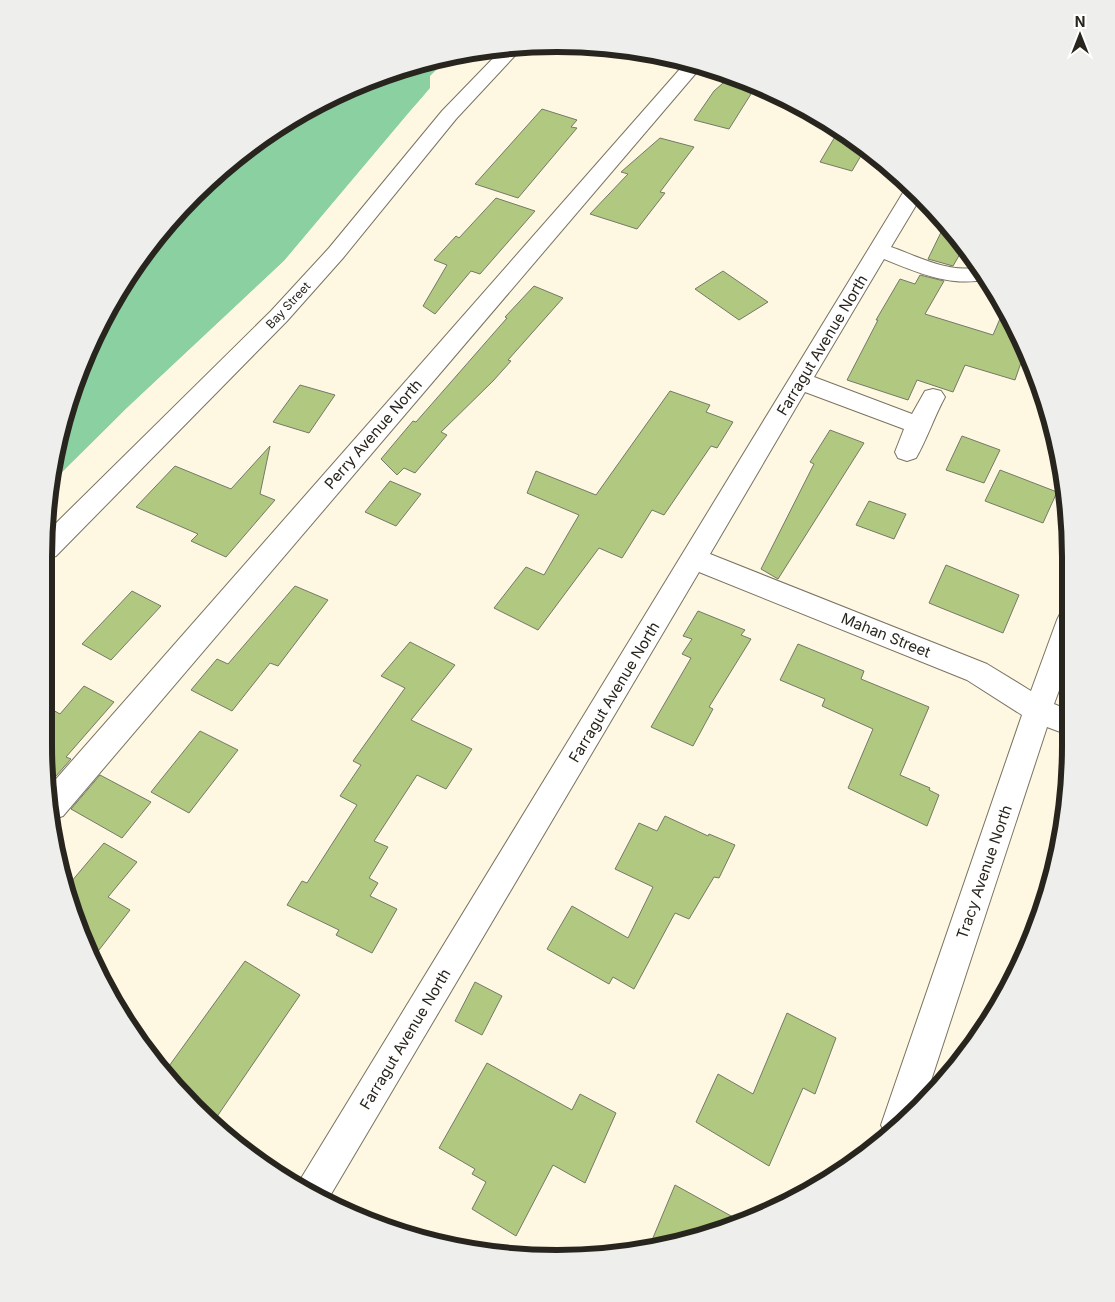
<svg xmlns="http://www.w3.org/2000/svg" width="1115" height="1302" font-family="Inter,sans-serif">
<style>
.water{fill:#8ad0a1}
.pier{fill:#fef7e2}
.building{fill:#b1c881;stroke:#747a68}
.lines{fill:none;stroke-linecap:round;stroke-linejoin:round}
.minor-casing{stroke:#797361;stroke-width:2}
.major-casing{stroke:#797361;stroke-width:2}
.minor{fill:#fff;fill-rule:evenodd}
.major{fill:#fff;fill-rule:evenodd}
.labels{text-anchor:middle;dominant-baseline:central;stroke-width:5;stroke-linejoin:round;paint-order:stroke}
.far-street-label{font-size:12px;fill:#27251d;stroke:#fff}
.street-label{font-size:15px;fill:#27251d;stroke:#fff}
.rim{fill:none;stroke:#27251d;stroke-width:6}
</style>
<rect width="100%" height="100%" fill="#fef7e2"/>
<polygon class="water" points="461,55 411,110 284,261 127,408 49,485 61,424 97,330 150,245 219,171 301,112 392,71"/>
<polygon class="pier" points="463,55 286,263 49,487 127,408 284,261 430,88 430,76 440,66 430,62"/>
<g class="building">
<polygon points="731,76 756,86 729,129 694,120 714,91"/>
<polygon points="542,109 577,120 571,127 577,128 518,198 475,184"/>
<polygon points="839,130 866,147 852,171 820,162"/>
<polygon points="660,138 694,147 660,192 665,193 637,229 590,214 628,174 621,172"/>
<polygon points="496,198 535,211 480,274 471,271 435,314 423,306 447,265 434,260 456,236 459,238"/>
<polygon points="946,222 964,247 953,266 928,259"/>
<polygon points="723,271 768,302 739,320 695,289"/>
<polygon points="920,275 944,281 925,314 993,335 1005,307 1025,351 1015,380 965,365 953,392 917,380 908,400 847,380 878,320 876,320 900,279 915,284"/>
<polygon points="534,286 563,298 508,360 511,361 493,381 441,432 447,435 415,473 404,468 397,475 381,459 413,421 416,422 507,318 505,317"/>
<polygon points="300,385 335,395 309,433 273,422"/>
<polygon points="670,391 710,405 706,412 733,422 717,448 711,446 664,515 652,510 622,558 599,548 538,630 494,608 526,567 544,575 579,515 527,493 536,471 596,495"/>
<polygon points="830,430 864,443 778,579 761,569 814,464 810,462"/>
<polygon points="962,436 1000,450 984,483 946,470"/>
<polygon points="270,446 260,494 275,500 226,557 191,541 198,534 136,507 175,466 231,489"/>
<polygon points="1000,470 1057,492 1043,523 985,501"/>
<polygon points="390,481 421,494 396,526 365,512"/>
<polygon points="869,501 906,514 894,539 856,525"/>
<polygon points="946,565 1019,595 1003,633 929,603"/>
<polygon points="295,586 328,600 278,666 270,663 232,711 191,690 217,659 228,664"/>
<polygon points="132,591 161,606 111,660 82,644"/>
<polygon points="698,611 745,630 741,635 751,639 709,707 713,709 693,746 651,727 691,658 682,654 692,639 683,636"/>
<polygon points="410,642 455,665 411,720 472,749 446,789 417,775 374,841 388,847 369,878 378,883 370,896 397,909 372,953 336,935 339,930 287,905 302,881 307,883 357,805 340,796 361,765 353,761 405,688 381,676"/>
<polygon points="798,644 864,671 861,679 929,707 900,775 930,788 929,790 939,795 927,826 848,788 873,729 822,706 825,699 780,680"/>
<polygon points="84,686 114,702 66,757 71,759 49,784 44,744 44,705 60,714"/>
<polygon points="200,731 238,750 189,813 151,792"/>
<polygon points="100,775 151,802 122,838 71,809"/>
<polygon points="665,816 708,836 709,834 735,845 719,878 714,877 689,919 675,913 634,989 613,977 609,984 547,949 572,906 628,938 653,887 615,869 639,823 657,831"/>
<polygon points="104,843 137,862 108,897 130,910 92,959 65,889"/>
<polygon points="245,961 300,995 216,1118 196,1105 171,1083 164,1073"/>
<polygon points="475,982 502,996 482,1035 455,1021"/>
<polygon points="787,1013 836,1038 815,1094 803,1088 769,1166 696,1122 718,1074 753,1094"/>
<polygon points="487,1063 572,1110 580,1094 616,1113 585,1183 553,1165 516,1236 472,1209 486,1182 472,1174 475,1169 439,1148"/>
<polygon points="675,1185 742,1222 723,1231 650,1245"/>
</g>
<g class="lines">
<defs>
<g id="minor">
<polygon points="687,61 702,66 63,816 54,819 49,787"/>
<path d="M909,186L921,197L891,247C917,256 950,274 978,267L987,279C952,288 916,272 884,259L814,377L912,414L925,391L933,389L941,391L945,397C934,417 927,439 916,458L907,461L898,458L895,452L904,429L805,392L710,554L987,664L1031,691L1057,620L1061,612L1071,609V658L1054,704L1071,711V736L1047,727L923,1105L886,1135L881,1125L1022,715L967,680L699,572L327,1201L297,1185L904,191Z"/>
</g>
<polygon id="major" points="523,47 456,119 343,258 287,321 56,556 47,559 47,532 271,311 329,248 442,111 503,48"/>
</defs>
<use href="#minor" class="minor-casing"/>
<use href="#major" class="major-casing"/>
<use href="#minor" class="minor"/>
<use href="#major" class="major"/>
</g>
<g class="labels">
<g class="far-street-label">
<text transform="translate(288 305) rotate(-47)">Bay Street</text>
</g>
<g class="street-label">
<text transform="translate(822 345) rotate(-59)">Farragut Avenue North</text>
<text transform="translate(373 434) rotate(-49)">Perry Avenue North</text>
<text transform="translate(886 635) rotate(22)">Mahan Street</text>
<text transform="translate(614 692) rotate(-59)">Farragut Avenue North</text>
<text transform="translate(984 872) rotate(-71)">Tracy Avenue North</text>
<text transform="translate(405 1039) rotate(-59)">Farragut Avenue North</text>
</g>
</g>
<path d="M0 0H1115V1302H0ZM557 52H557A505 505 0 0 1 1062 557V745A505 505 0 0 1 557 1250H557A505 505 0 0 1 52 745V557A505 505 0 0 1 557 52Z" fill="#eeeeed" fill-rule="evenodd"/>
<path class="rim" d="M557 52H557A505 505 0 0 1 1062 557V745A505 505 0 0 1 557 1250H557A505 505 0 0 1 52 745V557A505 505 0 0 1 557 52Z"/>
<g transform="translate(1080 35)" stroke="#ffffff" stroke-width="4" paint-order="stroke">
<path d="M0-4L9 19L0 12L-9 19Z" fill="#27251d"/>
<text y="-8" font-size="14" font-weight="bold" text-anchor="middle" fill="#27251d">N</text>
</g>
</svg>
